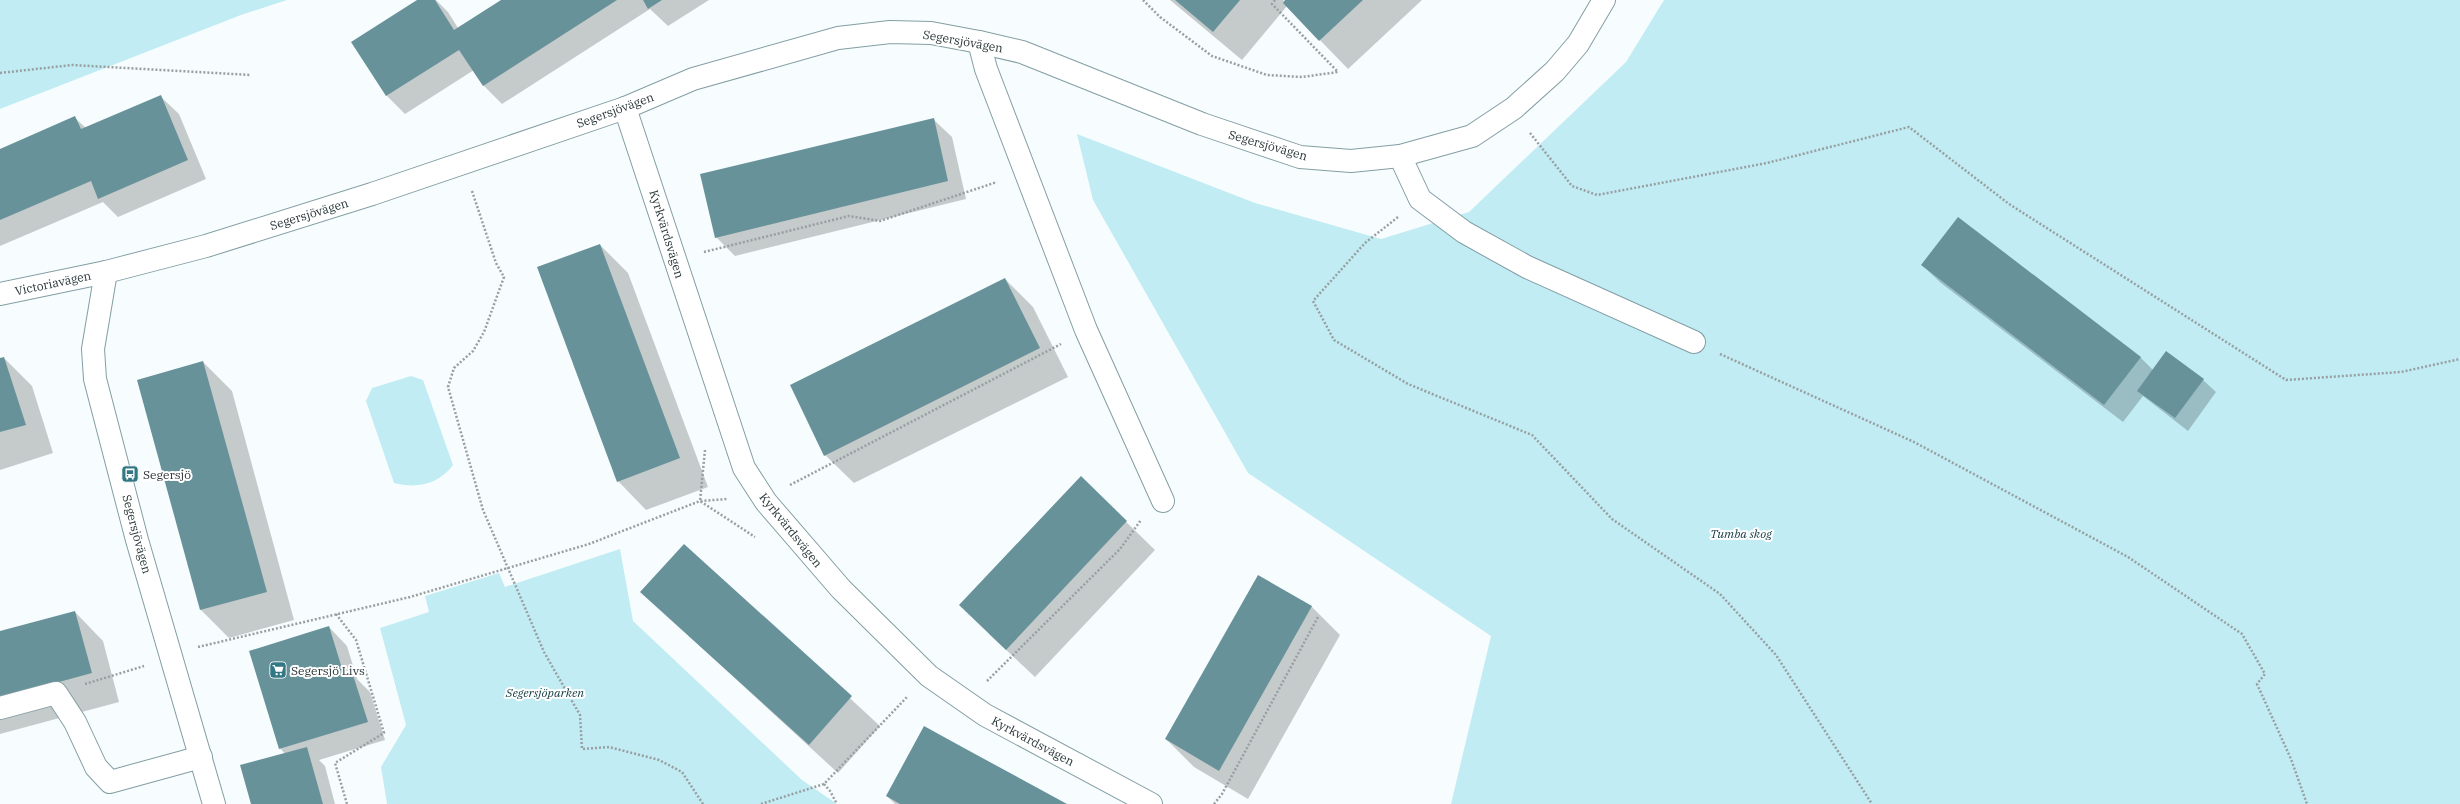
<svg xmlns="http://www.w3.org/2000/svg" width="2460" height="804" font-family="'IBM Plex Serif',serif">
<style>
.green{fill:#c1ecf4}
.shadow{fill:#0003}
.building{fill:#68929a}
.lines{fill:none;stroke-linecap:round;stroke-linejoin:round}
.minor-casing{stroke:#839ea4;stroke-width:24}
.path{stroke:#979fa1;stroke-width:2.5;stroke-dasharray:2 2;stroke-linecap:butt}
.minor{stroke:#fff;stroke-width:22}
.labels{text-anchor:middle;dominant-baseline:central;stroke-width:4;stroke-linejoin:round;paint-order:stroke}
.street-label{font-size:12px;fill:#293537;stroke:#fff}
.poi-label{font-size:12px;fill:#293537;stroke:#fff;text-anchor:start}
.park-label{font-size:12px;font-style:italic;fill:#113a42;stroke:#fff}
</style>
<rect width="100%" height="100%" fill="#f7fdfe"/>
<g class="green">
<polygon points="0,0 287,0 241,15 0,109"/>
<polygon points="1664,0 2460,0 2460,804 1451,804 1491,636 1248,473 1093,200 1077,134 1255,203 1381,239 1469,212 1626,62"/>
<path d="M411,376L423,380L453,465C439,484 417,489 394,483L366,401L372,388Z"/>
<polygon points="620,549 633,621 802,780 837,804 387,804 381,767 406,725 380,628 429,612 425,596 499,573 505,587"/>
</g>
<g class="shadow">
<polygon points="419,0 436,0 448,12 458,28 503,0 709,0 668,26 650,9 502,104 484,86 474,70 405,114 387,96 353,42"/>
<polygon points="1170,0 1283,0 1285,2 1287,0 1422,0 1348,69 1287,6 1242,60"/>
<polygon points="160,96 179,114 206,179 118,217 103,202 0,246 0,150 75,118 86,128"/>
<polygon points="933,119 952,137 966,199 735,256 716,237"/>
<polygon points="600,245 628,273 708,487 646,510 618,481"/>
<polygon points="1922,265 2140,357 2153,370 2203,380 2216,392 2188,431 2143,396 2123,422 1941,283"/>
<polygon points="1005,279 1033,307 1068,377 854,483 825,455"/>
<polygon points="4,358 32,386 53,453 0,470 0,359"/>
<polygon points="203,362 232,391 294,620 229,638 201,610 138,380"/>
<polygon points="1081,478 1155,550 1035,677 989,634"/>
<polygon points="684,545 880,726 838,773 641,592"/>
<polygon points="1311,606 1340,635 1248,799 1194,767 1166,739"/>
<polygon points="75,612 103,641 119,702 0,734 0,632"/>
<polygon points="329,627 347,646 357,679 370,692 385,740 319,760 325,766 335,804 252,804 285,754 280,748"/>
<polygon points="887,796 1065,804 895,804"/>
</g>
<g class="building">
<polygon points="417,0 435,0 454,30 501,0 617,0 483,86 459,50 386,96 351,42"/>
<polygon points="643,0 662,0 648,9"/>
<polygon points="1175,0 1240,0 1213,32"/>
<polygon points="1285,0 1363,0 1319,41 1283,3"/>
<polygon points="161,95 188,160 98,199 91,181 0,220 0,149 75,116 81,129"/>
<polygon points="934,118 948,181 715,238 700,174"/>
<polygon points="1958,217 2141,357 2104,405 1921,265"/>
<polygon points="600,244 680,458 617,482 537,267"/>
<polygon points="1005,278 1040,348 824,456 790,385"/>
<polygon points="2166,351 2204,379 2175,418 2137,391"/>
<polygon points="4,357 26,425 0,432 0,358"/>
<polygon points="203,361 267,592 200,610 137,380"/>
<polygon points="1081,476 1127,521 1006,650 959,605"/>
<polygon points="684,544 852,696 809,745 640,592"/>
<polygon points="1258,575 1312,606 1219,771 1165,739"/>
<polygon points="75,611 92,673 0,698 0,631"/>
<polygon points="329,626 344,675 352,672 368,722 279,749 249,651"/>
<polygon points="924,726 964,748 1067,804 900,804 886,796"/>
<polygon points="307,747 323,804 251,804 240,765"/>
</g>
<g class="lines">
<defs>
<g id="minor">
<polyline points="979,42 986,69 1086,330 1163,501"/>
<polyline points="625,108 744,468 766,502 841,589 929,676 985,715 1151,804"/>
<polyline points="1400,156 1420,199 1464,232 1527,267 1694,342"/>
<polyline points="106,272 93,349 95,379 137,540 214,804"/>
<polyline points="0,294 106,272 206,246 372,194 625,108 693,79 838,38 890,32 931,33 979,42 1022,52 1202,124 1300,157 1351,161 1400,156 1472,136 1514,108 1555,71 1578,44 1604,0"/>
<polyline points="0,708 56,693 75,722 96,767 110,782 201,757"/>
</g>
</defs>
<use href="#minor" class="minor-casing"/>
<g class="path">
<polyline points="1143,0 1160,17 1212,56 1267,75 1302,77 1338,72"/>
<polyline points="1275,0 1272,4 1338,72"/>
<polyline points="0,73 72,65 251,75"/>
<polyline points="1530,133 1572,186 1597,195 1767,163 1909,127 2009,204 2286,380 2401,372 2460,359"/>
<polyline points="472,191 496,263 504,277 484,332 473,351 454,368 448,387 483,510 544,652 580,715 582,749 609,747 659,760 682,772 703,804"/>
<polyline points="1398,217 1365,243 1313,301 1334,340 1408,384 1532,435 1612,519 1720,594 1776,655 1872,804"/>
<polyline points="704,252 849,216 880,221 997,182"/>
<polyline points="1720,354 1914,442 2128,557 2242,634 2265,674 2257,684 2291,759 2307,804"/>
<polyline points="705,450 700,501 755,537"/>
<polyline points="790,485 1061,344"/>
<polyline points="336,614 356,640 384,733 335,763 347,804"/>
<polyline points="198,647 410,597 589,544 700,501 728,499"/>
<polyline points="987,681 1120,549 1141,520"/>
<polyline points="85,684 144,666"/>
<polyline points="824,784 830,791 837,804"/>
<polyline points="761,804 824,784 907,697"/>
<polyline points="1214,804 1222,794 1318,617"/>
</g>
<use href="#minor" class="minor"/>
</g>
<defs>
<symbol id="bus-square" viewBox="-11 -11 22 22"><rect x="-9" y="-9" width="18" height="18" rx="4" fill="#317784" stroke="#fff"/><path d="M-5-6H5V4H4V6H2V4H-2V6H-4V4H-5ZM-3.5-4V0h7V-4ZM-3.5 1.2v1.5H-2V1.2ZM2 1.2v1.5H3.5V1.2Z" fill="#fff"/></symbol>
<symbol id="supermarket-square" viewBox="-11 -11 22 22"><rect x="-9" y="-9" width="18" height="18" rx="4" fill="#317784" stroke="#fff"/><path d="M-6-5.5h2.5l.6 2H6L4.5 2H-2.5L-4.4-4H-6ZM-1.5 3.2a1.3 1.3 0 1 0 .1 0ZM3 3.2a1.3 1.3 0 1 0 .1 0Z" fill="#fff"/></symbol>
</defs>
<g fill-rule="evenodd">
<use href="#bus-square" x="120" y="464" width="20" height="20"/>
<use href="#supermarket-square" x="268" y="660" width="20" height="20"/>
</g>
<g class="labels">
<g class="street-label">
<text transform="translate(963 41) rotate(10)">Segersjövägen</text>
<text transform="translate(615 110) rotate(-20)">Segersjövägen</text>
<text transform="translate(1268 145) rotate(16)">Segersjövägen</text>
<text transform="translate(309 214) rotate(-17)">Segersjövägen</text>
<text transform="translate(667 234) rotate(73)">Kyrkvärdsvägen</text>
<text transform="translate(53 283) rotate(-12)">Victoriavägen</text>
<text transform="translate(791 530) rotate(51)">Kyrkvärdsvägen</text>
<text transform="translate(137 534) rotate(75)">Segersjövägen</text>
<text transform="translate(1033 741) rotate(28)">Kyrkvärdsvägen</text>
</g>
<g class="poi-label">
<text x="143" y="474">Segersjö</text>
<text x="291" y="670">Segersjö Livs</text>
</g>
<g class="park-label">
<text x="1741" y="533">Tumba skog</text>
<text x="545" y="692">Segersjöparken</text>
</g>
</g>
</svg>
